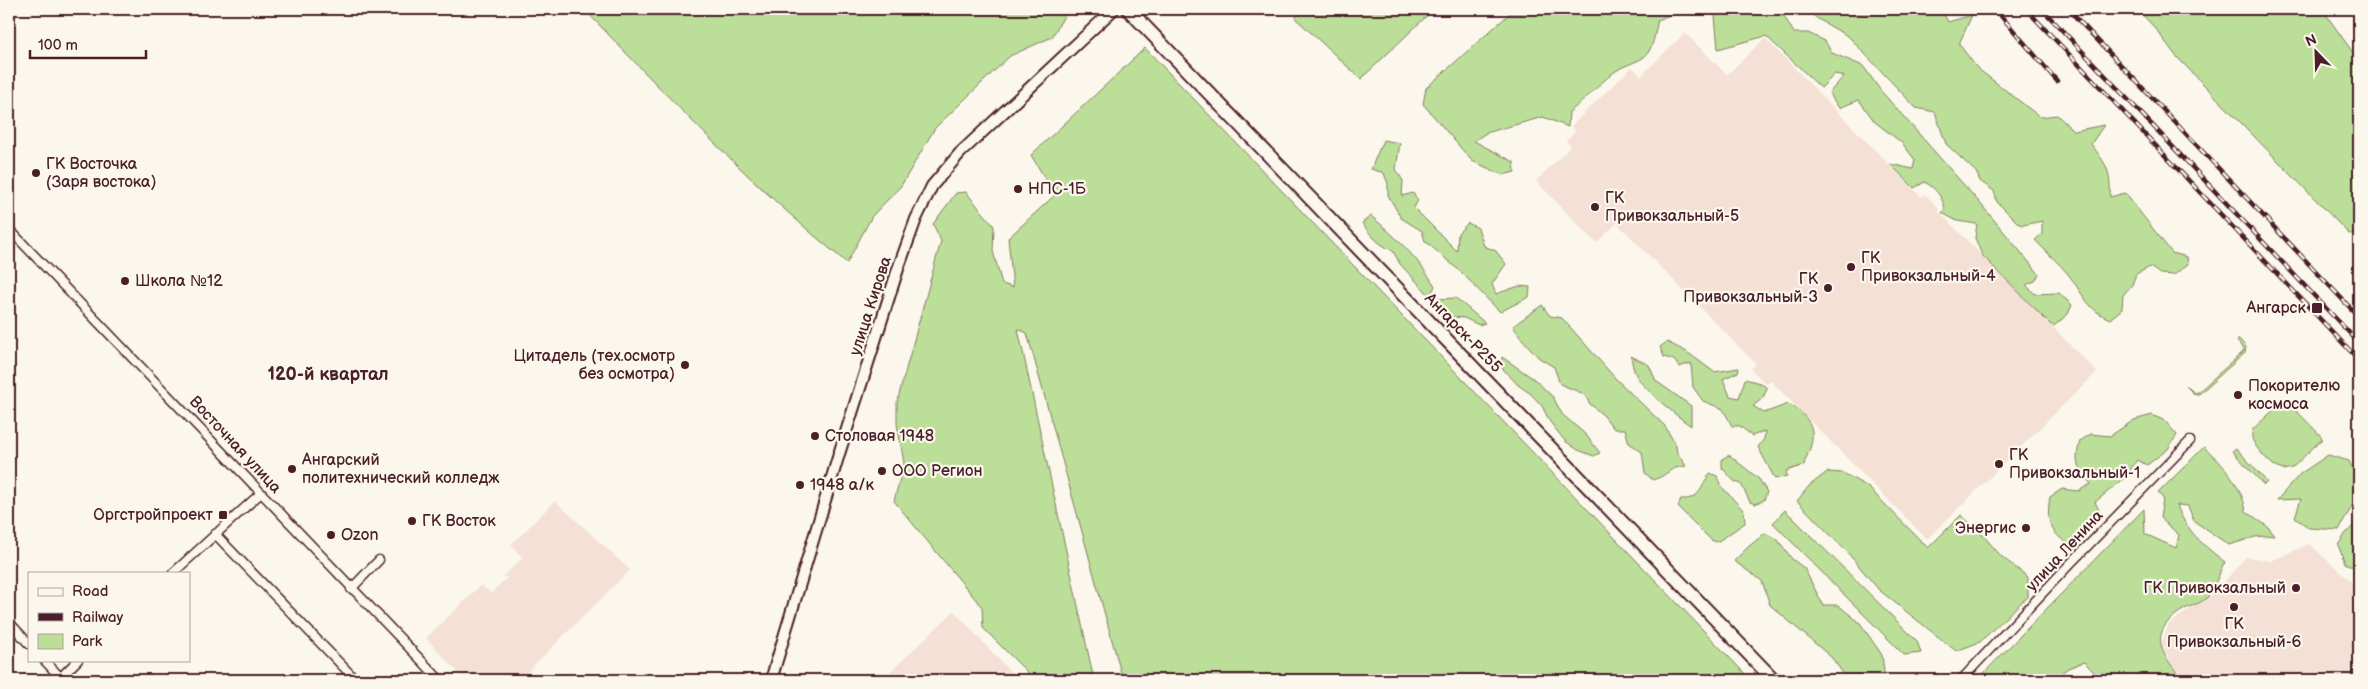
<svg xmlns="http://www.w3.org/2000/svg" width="2368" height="689" font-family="'Balsamiq Sans',sans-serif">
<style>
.built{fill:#f4e0d4}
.green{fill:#bbde98;stroke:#827e62}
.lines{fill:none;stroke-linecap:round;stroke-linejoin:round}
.minor-casing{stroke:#4a1f2b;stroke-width:11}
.tertiary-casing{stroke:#4a1f2b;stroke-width:14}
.primary-casing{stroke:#4a1f2b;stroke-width:16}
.minor{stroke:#fbf7ec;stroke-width:8}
.tertiary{stroke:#fbf7ec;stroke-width:10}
.primary{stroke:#fbf7ec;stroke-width:12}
.rail-casing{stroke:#4a1f2b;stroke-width:4.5}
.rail{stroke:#fbf7ec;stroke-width:2.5;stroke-dasharray:8;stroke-linecap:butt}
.poi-dot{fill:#4a1f2b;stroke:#fbf7ec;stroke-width:2}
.labels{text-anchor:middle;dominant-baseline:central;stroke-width:4.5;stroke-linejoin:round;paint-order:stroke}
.poi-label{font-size:16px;fill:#4a1f2b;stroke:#fbf7ec;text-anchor:start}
.street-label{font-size:16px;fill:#4a1f2b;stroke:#fbf7ec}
.neighbourhood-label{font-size:18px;font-weight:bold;fill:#4a1f2b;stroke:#fbf7ec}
</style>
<rect width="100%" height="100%" fill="#fbf7ec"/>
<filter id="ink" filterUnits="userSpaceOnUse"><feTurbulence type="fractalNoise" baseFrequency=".02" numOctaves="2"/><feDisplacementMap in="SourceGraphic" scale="10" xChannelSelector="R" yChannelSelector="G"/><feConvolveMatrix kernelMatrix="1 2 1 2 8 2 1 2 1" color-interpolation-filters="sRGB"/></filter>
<g filter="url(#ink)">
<g class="built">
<polygon points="1685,33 1727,75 1765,38 1921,197 1925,194 1939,209 1938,211 2097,372 1927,539 1770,380 1766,384 1751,369 1756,364 1617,223 1596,243 1536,181 1571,146 1566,141 1576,131 1571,126 1632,67 1641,76"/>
<polygon points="555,501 630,570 519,680 465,680 426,638 481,585 491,593 508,577 502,577 523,558 511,545"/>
<polygon points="2309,544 2359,588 2359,680 2188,680 2173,667 2162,643 2169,624 2194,606 2210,598 2246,557 2271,561"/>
<polygon points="954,611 1018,680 882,680"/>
</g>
<g class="green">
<path d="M584,9H1068L1052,37L1010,56L935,128L901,186L872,216L847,263C752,186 668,97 584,9Z"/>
<polygon points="1302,9 1434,9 1361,79 1295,18"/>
<path d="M1515,9H1683L1658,20C1655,31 1654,49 1644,57C1636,63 1623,65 1613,73C1598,85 1586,100 1569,112L1568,127L1543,117L1486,133L1474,141L1514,162L1515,172L1503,175L1472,161L1423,104L1426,88Z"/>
<path d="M1723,9H1775L1784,16L1794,33H1808L1825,41L1832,53L1863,66L1881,91L1979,202L2039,274L2035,281L2026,285L2035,294L2059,293L2072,305L2068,314L2054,326L2050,324L1982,255L1975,238L1977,224L1957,221L1942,213L1945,208C1941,195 1936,189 1925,182L1914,188L1890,164L1913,169L1915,160L1902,143L1875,122L1859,100L1839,108L1829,93L1844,76L1835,74L1821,88L1766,36L1718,49L1715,16Z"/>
<path d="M1805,9H1941L1948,22L1972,15L1959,44L1977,68L2040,117L2057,115L2074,131L2104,125L2091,144C2107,165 2111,171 2110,197L2125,193L2172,253L2187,257L2188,264L2174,275L2160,274L2150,267L2136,274L2132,285L2123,295L2122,309L2110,319C2088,311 2082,292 2068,274C2058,262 2046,252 2035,240L2042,234V221L2023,225L2019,224L1997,202L1994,191L1980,181L1976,172L1946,144L1935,112L1916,108L1849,37L1818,19Z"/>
<polygon points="2137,9 2322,9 2359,61 2359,233 2349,234 2176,56 2155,28"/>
<polygon points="1145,48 1751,680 1123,680 1027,333 1018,329 1094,680 1035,680 983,628 982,607 894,501 904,463 897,424 897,402 941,241 933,224 956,193 966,192 994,226 993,251 1002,284 1013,287 1008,238 1055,195 1031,155"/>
<polygon points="1383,140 1400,143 1396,169 1403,181 1402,196 1413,193 1418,200 1414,208 1457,251 1458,233 1468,223 1478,228 1484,246 1496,251 1506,264 1492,284 1496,294 1519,286 1530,287 1529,297 1500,312 1462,273 1425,241 1422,231 1401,218 1388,195 1388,184 1384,173 1371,169"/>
<path d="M1371,216C1396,237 1418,258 1435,286L1430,296L1400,264L1393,251C1378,244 1371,236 1362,223Z"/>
<polygon points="1456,298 1485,323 1479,325 1464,318 1443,316 1435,307 1437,299"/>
<path d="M1542,305L1550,316L1562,318L1616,379L1665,426L1676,446L1677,453L1686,466C1667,468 1669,475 1653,480L1645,473L1642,452L1629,443L1625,429H1614L1604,416L1590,404L1584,394L1560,384L1554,367L1539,358L1522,339L1513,326Z"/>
<polygon points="2239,339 2246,347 2245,353 2199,394 2194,394 2186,386 2195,393 2198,392 2242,353 2244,350 2237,341"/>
<path d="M1667,342L1687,352L1714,372L1739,368L1738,372L1723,379L1730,396L1739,398L1745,379L1760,383L1767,388L1763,398L1753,406L1764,413L1788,404C1801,410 1814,423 1812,438C1812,447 1806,456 1804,465L1786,471L1787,476L1775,479L1758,447L1764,439L1765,431L1752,436L1740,426H1732L1723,409L1703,401L1693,387L1691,363L1679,367L1674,360L1664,357L1660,347Z"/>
<path d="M1631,356L1649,365L1656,381L1691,406V426C1678,417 1643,389 1636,375C1633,370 1632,362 1631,356Z"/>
<polygon points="1502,357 1534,379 1553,397 1562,414 1586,435 1600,453 1594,456 1578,450 1565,441 1550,422 1542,406 1531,394 1518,385 1501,367"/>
<path d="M2288,402L2321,436L2322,439L2292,468L2283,470C2273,468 2258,451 2253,441C2251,437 2252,433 2253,429L2280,404Z"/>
<path d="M2152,415L2165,421L2177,435L2168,449L2147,465L2137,460L2125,478L2095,502L2101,514L2068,544C2049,531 2046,520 2050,497L2062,489L2078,491L2091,484C2077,467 2074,464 2080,441L2091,434L2110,436L2134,420Z"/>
<path d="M2204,447C2224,465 2241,484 2246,511L2268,527L2274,535L2255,537L2229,545L2194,521L2188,506L2177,505C2185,530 2205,547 2225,562C2221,569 2212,593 2208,597C2202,603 2190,606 2183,610C2146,633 2161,653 2183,680H2086L2097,675L2084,662L2068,668L2052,680H1977L2144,509L2145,534L2176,548L2179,535L2160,518L2163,498L2158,493Z"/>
<polygon points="2236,448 2267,482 2264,485 2232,451"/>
<polygon points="1729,455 1759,479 1767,492 1764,500 1755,504 1750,502 1741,484 1734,481 1722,468 1722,459"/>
<polygon points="2328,455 2349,461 2359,483 2352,506 2339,530 2309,528 2295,517 2301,499 2277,500 2300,474"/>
<polygon points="1827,472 1843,473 1868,487 1928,548 1961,515 1981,533 2002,557 2028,577 2028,596 1980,642 1956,651 1879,590 1847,552 1797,501 1809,486"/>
<path d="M1710,473L1717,476L1721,486L1744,511L1745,523L1717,542L1711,540L1678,507L1681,499C1700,500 1701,487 1710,473Z"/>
<polygon points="1785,510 1917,641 1921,653 1904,655 1773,523"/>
<polygon points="2359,520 2359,570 2345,563 2338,545 2346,533"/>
<polygon points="1765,533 1778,540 1792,559 1804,568 1823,605 1838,605 1860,623 1882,655 1885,680 1848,680 1832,658 1770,605 1762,581 1734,561 1747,548"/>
</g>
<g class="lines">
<defs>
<g id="minor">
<polyline points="9,229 440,680"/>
<polyline points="215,534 356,680"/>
<polyline points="173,573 261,493"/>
<polyline points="351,589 379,560"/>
<polyline points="9,622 29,644"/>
<polyline points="44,660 63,680"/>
<polyline points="58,680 78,660"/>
<polyline points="1961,680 2068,566 2190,441"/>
</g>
<polyline id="tertiary" points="771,680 839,454 898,269 916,219 932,186 960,153 1114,9"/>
<polyline id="primary" points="1128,9 1774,680"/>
</defs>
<use href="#minor" class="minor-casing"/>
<use href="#tertiary" class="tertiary-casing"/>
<use href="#primary" class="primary-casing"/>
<use href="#minor" class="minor"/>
<use href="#tertiary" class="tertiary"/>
<use href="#primary" class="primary"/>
<defs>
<g id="rail">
<polyline points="1995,9 2057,81"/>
<polyline points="2026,9 2359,360"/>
<polyline points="2042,9 2359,343"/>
<polyline points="2068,9 2359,317"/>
</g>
</defs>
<use href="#rail" class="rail-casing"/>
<use href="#rail" class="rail"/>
</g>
</g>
<g class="poi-dot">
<circle cx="36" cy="173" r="5"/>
<circle cx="1018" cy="189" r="5"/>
<circle cx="1595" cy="207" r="5"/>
<circle cx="1851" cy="267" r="5"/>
<circle cx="125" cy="281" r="5"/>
<circle cx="1828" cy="288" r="5"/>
<rect x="2311" y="302" width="12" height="12" rx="2.5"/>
<circle cx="685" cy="365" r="5"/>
<circle cx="2238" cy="395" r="5"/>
<circle cx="815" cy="436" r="5"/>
<circle cx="1999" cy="464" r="5"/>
<circle cx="292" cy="469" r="5"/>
<circle cx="882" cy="471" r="5"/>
<circle cx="800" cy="485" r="5"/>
<rect x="218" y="510" width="10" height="10" rx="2.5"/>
<circle cx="412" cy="521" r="5"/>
<circle cx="2026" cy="528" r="5"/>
<circle cx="331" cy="535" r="5"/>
<circle cx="2296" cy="588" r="5"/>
<circle cx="2234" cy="607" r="5"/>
</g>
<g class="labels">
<g class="poi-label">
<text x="46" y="164">ГК Восточка<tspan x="46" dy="18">(Заря востока)</tspan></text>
<text x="1028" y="189">НПС-1Б</text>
<text x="1605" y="198">ГК<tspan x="1605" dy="18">Привокзальный-5</tspan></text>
<text x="1861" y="258">ГК<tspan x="1861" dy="18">Привокзальный-4</tspan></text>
<text x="1818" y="279" text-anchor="end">ГК<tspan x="1818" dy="18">Привокзальный-3</tspan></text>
<text x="135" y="281">Школа №12</text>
<text x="2306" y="308" text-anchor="end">Ангарск</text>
<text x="675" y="356" text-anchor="end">Цитадель (тех.осмотр<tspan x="675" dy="18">без осмотра)</tspan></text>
<text x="2248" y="386">Покорителю<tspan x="2248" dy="18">космоса</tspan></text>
<text x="825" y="436">Столовая 1948</text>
<text x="2009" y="455">ГК<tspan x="2009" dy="18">Привокзальный-1</tspan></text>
<text x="302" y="460">Ангарский<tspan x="302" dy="18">политехнический колледж</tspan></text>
<text x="892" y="471">ООО Регион</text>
<text x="810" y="485">1948 а/к</text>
<text x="213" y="515" text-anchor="end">Оргстройпроект</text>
<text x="422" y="521">ГК Восток</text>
<text x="2016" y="528" text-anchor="end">Энергис</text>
<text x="341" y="535">Ozon</text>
<text x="2286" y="588" text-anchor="end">ГК Привокзальный</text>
<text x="2234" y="624" text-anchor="middle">ГК<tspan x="2234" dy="18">Привокзальный-6</tspan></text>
</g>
<g class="street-label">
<text transform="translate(871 306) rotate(-72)">улица Кирова</text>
<text transform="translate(1463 333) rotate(46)">Ангарск-Р255</text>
<text transform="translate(235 445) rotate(47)">Восточная улица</text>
<text transform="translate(2065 551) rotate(-47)">улица Ленина</text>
</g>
<g class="neighbourhood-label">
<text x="328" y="374">120-й квартал</text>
</g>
</g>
<rect width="2368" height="689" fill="none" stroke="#fbf7ec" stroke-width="30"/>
<rect x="15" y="15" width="2338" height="659" fill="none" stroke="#4a1f2b" stroke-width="2" filter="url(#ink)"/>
<rect x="28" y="572" width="162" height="90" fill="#fbf7ec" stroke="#b4a19f"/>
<rect x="38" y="588" width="25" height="8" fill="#fbf7ec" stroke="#b4a19f"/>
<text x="72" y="596" font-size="15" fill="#4a1f2b">Road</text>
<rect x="38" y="613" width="25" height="8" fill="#4a1f2b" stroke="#b4a19f"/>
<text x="72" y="622" font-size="15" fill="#4a1f2b">Railway</text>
<rect x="38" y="634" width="25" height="15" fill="#bbde98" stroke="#b4a19f"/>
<text x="72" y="646" font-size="15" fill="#4a1f2b">Park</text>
<g transform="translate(2316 52) rotate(337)" stroke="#fbf7ec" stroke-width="4" paint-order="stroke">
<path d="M0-4L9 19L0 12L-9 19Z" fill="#4a1f2b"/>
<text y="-8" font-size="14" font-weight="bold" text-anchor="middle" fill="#4a1f2b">N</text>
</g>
<path d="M30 50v8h116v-8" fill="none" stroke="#4a1f2b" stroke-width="2.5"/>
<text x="38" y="50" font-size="15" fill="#4a1f2b" stroke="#fbf7ec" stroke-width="4" paint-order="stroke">100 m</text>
</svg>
